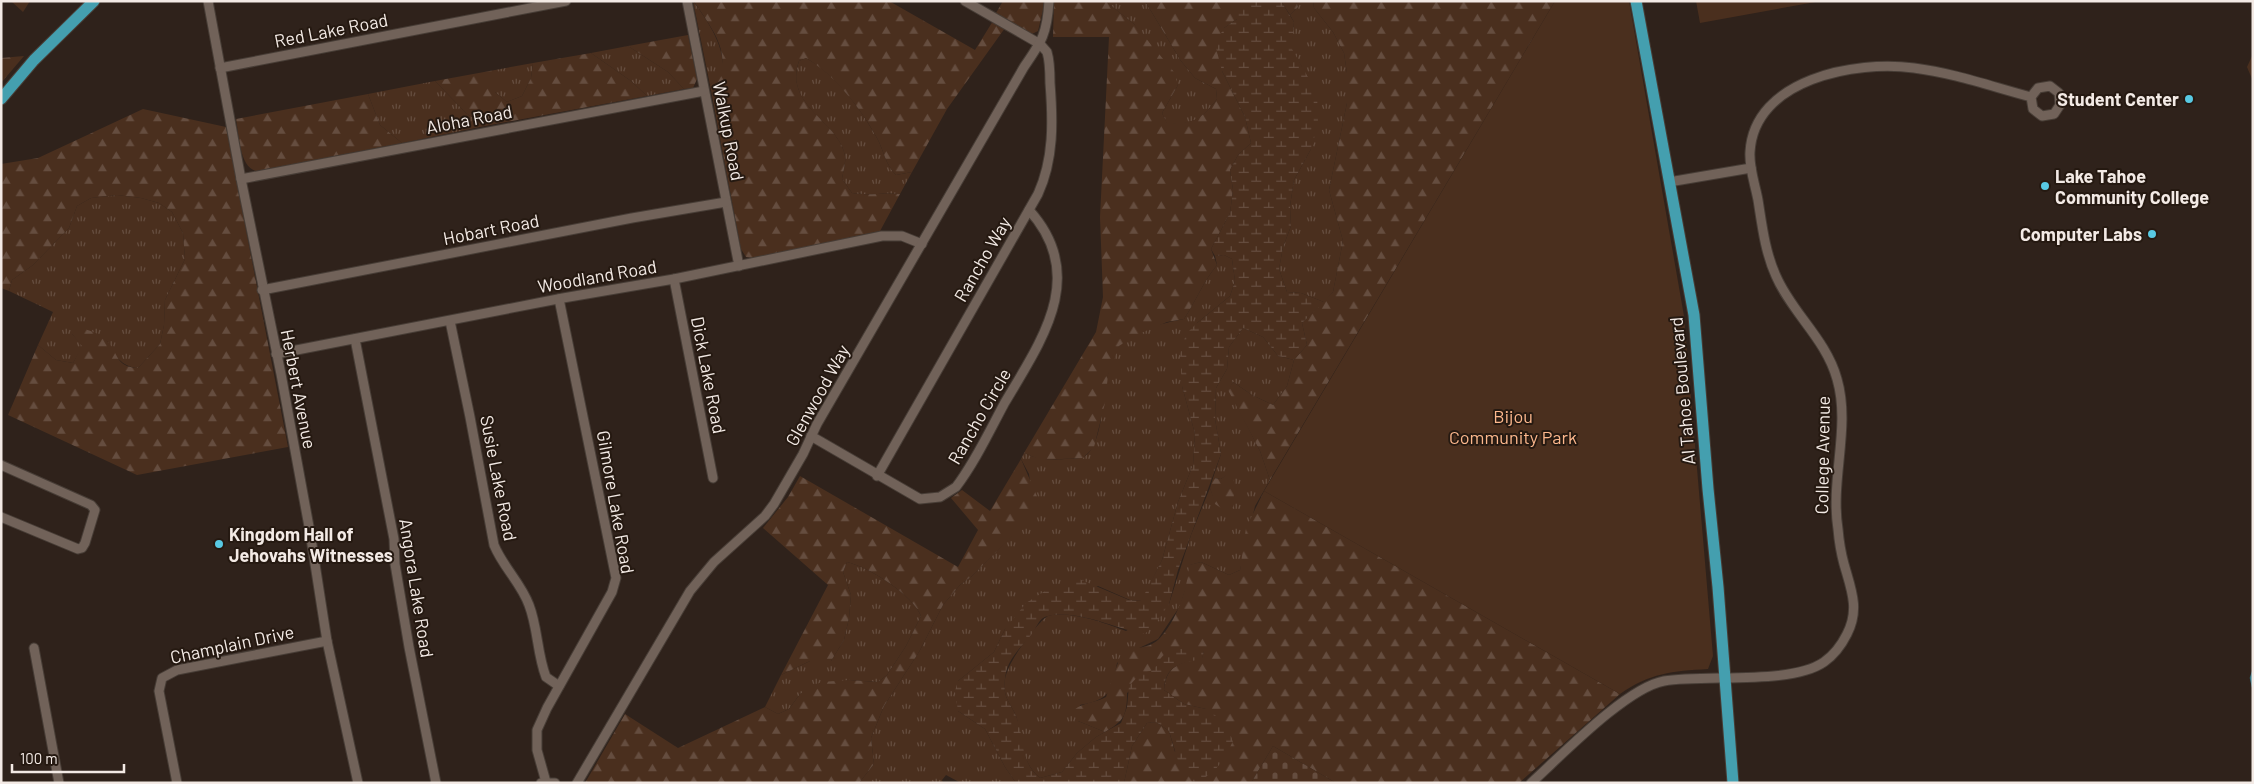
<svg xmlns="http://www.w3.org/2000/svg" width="2254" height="784" font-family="Barlow,sans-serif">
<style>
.grass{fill:url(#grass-tufts)}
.forest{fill:url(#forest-firs)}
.wetland{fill:url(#wetland-marsh)}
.cemetery{fill:url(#cemetery-stones)}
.park{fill:#4a2f1e}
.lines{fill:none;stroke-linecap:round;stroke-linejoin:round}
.stream{stroke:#2e6f7e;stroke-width:2.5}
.minor-casing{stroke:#473d36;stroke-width:11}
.major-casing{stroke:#473d36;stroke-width:13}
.minor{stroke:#716259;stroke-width:9}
.major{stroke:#449faf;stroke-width:11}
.poi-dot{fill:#58c9e3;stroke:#251911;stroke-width:2}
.labels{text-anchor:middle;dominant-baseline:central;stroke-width:4;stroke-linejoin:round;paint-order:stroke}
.street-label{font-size:18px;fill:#f3eae5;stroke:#251911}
.poi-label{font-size:18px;font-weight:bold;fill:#f3eae5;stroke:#251911;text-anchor:end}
.park-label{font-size:18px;fill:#fdb88d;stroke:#251911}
</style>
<defs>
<pattern id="grass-tufts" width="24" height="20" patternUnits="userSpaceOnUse" patternTransform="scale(1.25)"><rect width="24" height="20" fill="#4a2f1e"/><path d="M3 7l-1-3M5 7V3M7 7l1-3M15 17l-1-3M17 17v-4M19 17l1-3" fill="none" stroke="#654d3f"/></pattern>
<pattern id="forest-firs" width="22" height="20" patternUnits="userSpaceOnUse" patternTransform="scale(1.25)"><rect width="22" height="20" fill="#4a2f1e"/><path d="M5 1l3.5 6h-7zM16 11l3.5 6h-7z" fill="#654d3f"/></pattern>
<pattern id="wetland-marsh" width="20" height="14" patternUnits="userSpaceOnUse" patternTransform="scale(1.25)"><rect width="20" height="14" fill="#4a2f1e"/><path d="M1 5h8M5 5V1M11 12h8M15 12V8" fill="none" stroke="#654d3f"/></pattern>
<pattern id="cemetery-stones" width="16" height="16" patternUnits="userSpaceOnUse" patternTransform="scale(1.25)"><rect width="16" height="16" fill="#4a2f1e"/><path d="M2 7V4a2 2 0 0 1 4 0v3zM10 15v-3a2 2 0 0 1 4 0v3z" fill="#654d3f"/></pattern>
</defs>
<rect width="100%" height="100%" fill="#2f221b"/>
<g class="grass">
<path d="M693,1C706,18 729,52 721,73C719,78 714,81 710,85Z"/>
<path d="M1105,1H1145L1181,61L1195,78L1216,89L1217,99C1201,120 1194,124 1167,124L1162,113L1178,85L1134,24Z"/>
<polygon points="1296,1 1313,1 1314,8 1333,32 1344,53 1347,73 1347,103 1329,190 1343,241 1333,292 1324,302 1301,293 1287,292 1279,269 1283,247 1291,226 1290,206 1294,180 1311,149 1302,67 1291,49 1294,22 1290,15 1298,7"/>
<polygon points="628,46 668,72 684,89 647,96 631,81 591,53"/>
<polygon points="2253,54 2253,81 2247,67"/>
<path d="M806,58C835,74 861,109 877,138C884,151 885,164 896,175L912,172L900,194C884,192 868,196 852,193L842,179C843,172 846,163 845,156C840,122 783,106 799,61Z"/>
<polygon points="533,63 531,78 522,96 507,102 495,92 495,70"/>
<polygon points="435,81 466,113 485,126 402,143 380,125 368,94"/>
<path d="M117,195L141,198L159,203L172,212L183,233L185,259L165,300L164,325L160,344L138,368C121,367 115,355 107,341L72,334L83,346L73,363L56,360L38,345L53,312L9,291L12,280L33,265L69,228L77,206L91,198Z"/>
<path d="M1224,255L1232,259L1235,281L1230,296L1197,323L1182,386L1195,434L1193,465L1178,502L1162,560L1142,601L1130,600L1098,586L1005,629L994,652L958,681V711L985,729L1005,767L1016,783H961L946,775L942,780L943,783H859L874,764L871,738L884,706L919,652L943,605L960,585L972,576L1034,513L1029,474L1021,459L1024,453C1040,460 1048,460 1065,459C1071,458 1080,459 1084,457C1109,442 1099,367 1120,345C1135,330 1163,323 1184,319C1196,301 1203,282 1217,265L1215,256Z"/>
<path d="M1243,328L1263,337L1278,356L1294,360L1287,386L1273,405L1252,395L1233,382L1229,390L1260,451L1270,480L1255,506L1240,570L1229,575L1201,562L1190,565L1189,578L1180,606L1158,639L1137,649L1117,663C1111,692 1111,699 1080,705L1078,721L1105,732L1096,737L1077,753L1062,772L1040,778C1021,762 1022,741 1017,719C1015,710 1006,701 1005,692C1002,678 1010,664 1017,653C1021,646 1042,618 1048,616C1070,610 1105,623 1126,631L1169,604L1191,535L1210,488L1216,504L1230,473L1221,479L1213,478L1221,454L1215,419L1216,388L1227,369L1229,347Z"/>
<path d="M847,562C869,567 913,595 921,616L906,646L887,675L878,682L849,680L800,694L789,709L778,714L765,707L781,675L810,661H831L844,640L849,618L851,595L843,572Z"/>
</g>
<g class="forest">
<polygon points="11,1 30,1 23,12"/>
<path d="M694,1H889L975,50L993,21L1005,28L947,109L912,172L896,175C885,164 884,151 877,138C862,110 834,74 806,58L799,61C783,106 840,122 845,156C846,163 843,172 842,179L852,193C868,196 884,192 900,194L880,231L754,258L746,257L741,249L710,85C739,59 710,27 694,1Z"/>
<polygon points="1003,1 1045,1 1038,31 1032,34 1028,32 996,13"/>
<path d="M1054,1H1105L1109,4L1134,24L1174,72L1178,85L1162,113L1167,123C1193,124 1201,120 1217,99L1216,89L1195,78L1181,61L1145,1H1237V19L1224,28L1222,71L1245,117L1251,143L1238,155L1230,170L1233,190L1230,213L1211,249L1217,265C1203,282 1196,301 1184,319L1167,322L1134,336L1119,346L1108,375L1105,403L1094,447L1083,458L1041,460L1024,453L1096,332L1103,297L1100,217L1109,37H1053Z"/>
<polygon points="1281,1 1296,1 1298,7 1290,15"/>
<polygon points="1313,1 1555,1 1270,480 1260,451 1228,390 1233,382 1252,395 1273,405 1287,386 1294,360 1307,345 1302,323 1333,292 1343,241 1329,190 1347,103 1347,73 1344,53 1333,32 1314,8"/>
<polygon points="688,35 697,79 693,88 684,89 668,72 628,46"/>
<polygon points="591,53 631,81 647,96 485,126 466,113 435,81 495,70 495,92 507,102 522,96 531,78 533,63"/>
<polygon points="24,56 1,83 1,58"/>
<path d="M368,94L380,125L402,143L256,171C239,166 239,134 236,119Z"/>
<path d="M143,109L226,127L288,447L137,475L8,415L38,345L56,360L73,363L82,346L72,334L73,327C84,328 98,332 106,340C119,353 115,367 138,368L160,344L164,325L165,300L185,259L183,233L172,212L159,203L141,198L117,195L91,198L77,206L69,228L33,265L12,280L9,291L1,288V164L38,158Z"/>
<path d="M1021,459L1039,501L1034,514L972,576L960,585L943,605L919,652L884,706L871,738L874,764L859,783H585L625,714L678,748L765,707L778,714L789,709L800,694L821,682L849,680L878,682L887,675L906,646L921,616C913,595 869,567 847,562L843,572L851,595L849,618L844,640L831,661H810L781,675L828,585L763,528L788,497L800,476L958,567L978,530L951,498L962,490L990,511Z"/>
<polygon points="1230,472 1235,484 1233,507 1227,512 1215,504 1210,488 1213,478 1221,479"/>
<path d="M1264,491L1620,694L1519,783H1336L1273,746L1251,783H1124L1132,746L1147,723L1156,722L1169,731L1175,752L1206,709L1184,704L1164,690C1166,665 1180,663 1202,658L1204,651L1153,670L1127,693C1127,715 1124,721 1105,732L1078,721L1074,710C1083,702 1095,703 1106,697L1123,648C1135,649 1150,648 1159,639C1176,622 1188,588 1189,565L1201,562L1229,575L1240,570L1246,528Z"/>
</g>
<path class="wetland" d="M1237,1H1281L1294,22L1292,49L1317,93L1318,124L1311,149L1294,180L1290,206L1291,226L1283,247L1279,269L1287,292L1301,293L1324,302L1302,323L1307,345L1294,360L1278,356L1263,337L1243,328L1229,347L1227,369L1216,388L1215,419L1221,454L1178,570L1169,604L1158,620L1145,634C1115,629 1079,609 1048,616C1038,618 1037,628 1031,635C1023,645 1011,656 1007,669C1005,674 1004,686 1005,692C1006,700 1013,708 1016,716C1025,738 1019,761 1040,778L1062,772L1077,753L1096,737L1121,723L1127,707L1129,686L1140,674L1153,670C1157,666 1160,657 1165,654C1176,647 1192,648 1204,651L1202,659C1181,663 1165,665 1164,690L1184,704L1206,709L1225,722L1233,741C1224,760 1215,776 1194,782L1180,767L1169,731L1156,722L1147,723L1132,746L1124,783H1016L1005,767L985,729L958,711L955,691L958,681L994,652L1005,629L1026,603L1045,591L1079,579L1129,600L1141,601L1162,560L1178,502L1193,465L1195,434L1182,386L1180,354L1186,334L1197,323L1230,296L1235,281L1232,259L1224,255L1215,256L1211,249L1230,213L1233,190L1230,170L1238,155L1251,143L1245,117L1222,71L1215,44L1224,28L1237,19Z"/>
<polygon class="cemetery" points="1273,746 1336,783 1251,783"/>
<g class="park">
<path d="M1555,1H1629L1684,316L1713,656L1708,669C1672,671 1650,673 1620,694L1264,491Z"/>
<polygon points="1696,1 1821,1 1700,23"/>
</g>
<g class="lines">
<polyline class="stream" points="2253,672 2251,678 2253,687"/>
<defs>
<g id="minor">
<polyline points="208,1 241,179 281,374 310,532 327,641 358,783"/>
<polyline points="687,1 739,266"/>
<polyline points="220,68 566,1"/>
<polyline points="241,179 704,91"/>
<polyline points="1669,182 1751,168"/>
<polyline points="674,279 713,478"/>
<polyline points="262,290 632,218 726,202"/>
<path d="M450,321L470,417L494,545C503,567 521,583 529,605C538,628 537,654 546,677L559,686"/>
<polyline points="355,339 394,539 395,564 409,647 436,783"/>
<polyline points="276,354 563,298 674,279 882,236 902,236 922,244"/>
<path d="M811,436L920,499L940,497L956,487C975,462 989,432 1004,404C1041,341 1089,276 1029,210"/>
<polyline points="1,465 91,505 95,510 85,543 82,548 78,549 1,517"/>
<path d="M877,476L1038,194C1054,159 1053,121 1050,83C1050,73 1050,62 1047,52L1040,44L965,1"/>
<polyline points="34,648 59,783"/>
<polyline points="546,782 537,750 537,730 547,708 612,592 616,578 559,299"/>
<polyline points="177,783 159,691 162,678 177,670 327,641"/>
<polyline points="541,783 555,783"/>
<path d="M577,783L690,591L714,562L765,516L774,504L803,454L817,424L1024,67C1042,41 1047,34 1049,1"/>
<path d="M1531,783C1561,756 1626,688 1664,681C1706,674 1791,685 1824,662C1834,655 1842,644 1847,634C1860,609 1851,589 1844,564C1841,553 1839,541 1838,529C1830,479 1851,427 1837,379C1826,339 1792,313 1776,276C1765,252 1762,225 1758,200C1755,184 1749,168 1750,152C1754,79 1856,60 1914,68C1954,73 1993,87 2031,97L2033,109L2042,116L2054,114L2060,105L2059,93L2050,86L2038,88L2031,97"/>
</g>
<g id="major">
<polyline points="1636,1 1694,315 1708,489 1718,587 1733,783"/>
<polyline points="1,99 34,60 94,1"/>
</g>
</defs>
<use href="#minor" class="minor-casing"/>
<use href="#major" class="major-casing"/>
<use href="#minor" class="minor"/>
<use href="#major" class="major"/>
</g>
<g class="poi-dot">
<circle cx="2189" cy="99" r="5"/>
<circle cx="2045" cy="186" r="5"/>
<circle cx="2152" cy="234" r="5"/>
<circle cx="219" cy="544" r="5"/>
</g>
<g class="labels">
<g class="street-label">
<text transform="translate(331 30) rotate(-11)">Red Lake Road</text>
<text transform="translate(469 119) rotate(-11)">Aloha Road</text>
<text transform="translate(729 131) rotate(79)">Walkup Road</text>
<text transform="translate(491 229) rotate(-11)">Hobart Road</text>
<text transform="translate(982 259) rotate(-60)">Rancho Way</text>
<text transform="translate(597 276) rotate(-10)">Woodland Road</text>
<text transform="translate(709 375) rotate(79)">Dick Lake Road</text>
<text transform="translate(299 389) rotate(79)">Herbert Avenue</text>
<text transform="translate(1682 391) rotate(-95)">Al Tahoe Boulevard</text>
<text transform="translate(817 395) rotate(-61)">Glenwood Way</text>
<text transform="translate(979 416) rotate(-60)">Rancho Circle</text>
<text transform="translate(1822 455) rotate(-89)">College Avenue</text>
<text transform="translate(499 478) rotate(79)">Susie Lake Road</text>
<text transform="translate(616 502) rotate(80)">Gilmore Lake Road</text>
<text transform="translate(417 588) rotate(81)">Angora Lake Road</text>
<text transform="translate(232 644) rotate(-12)">Champlain Drive</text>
</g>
<g class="poi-label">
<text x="2179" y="99">Student Center</text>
<text x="2055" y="176" text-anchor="start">Lake Tahoe<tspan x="2055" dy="21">Community College</tspan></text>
<text x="2142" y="234">Computer Labs</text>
<text x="229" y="534" text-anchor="start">Kingdom Hall of<tspan x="229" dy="21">Jehovahs Witnesses</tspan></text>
</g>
<g class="park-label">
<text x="1513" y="416">Bijou<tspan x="1513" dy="21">Community Park</tspan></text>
</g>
</g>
<rect width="2254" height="784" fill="none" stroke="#f3eae5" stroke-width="5"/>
<path d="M12 764v8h112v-8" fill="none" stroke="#f3eae5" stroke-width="2.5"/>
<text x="20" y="764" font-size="15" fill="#f3eae5" stroke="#251911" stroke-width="4" paint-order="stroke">100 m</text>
</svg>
